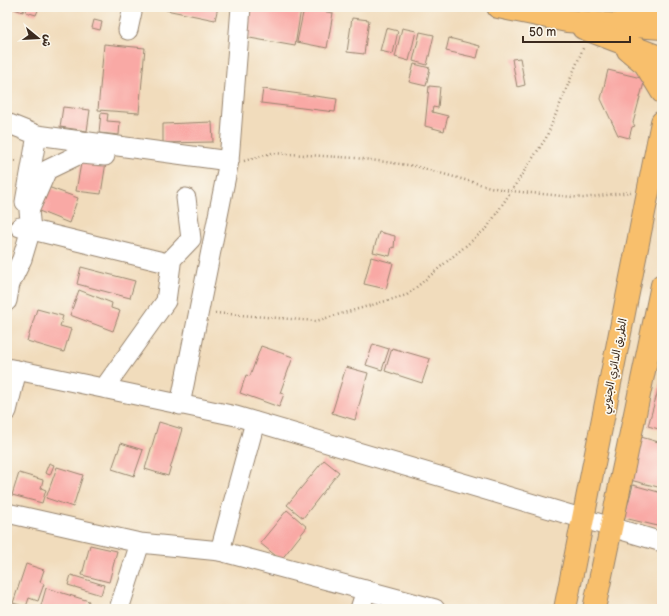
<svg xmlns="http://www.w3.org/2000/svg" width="669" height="616" font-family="'Balsamiq Sans','Playpen Sans Arabic',sans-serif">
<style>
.building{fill:#f9a9a5}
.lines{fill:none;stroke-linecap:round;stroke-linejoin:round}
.minor-casing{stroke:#96836d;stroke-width:21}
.major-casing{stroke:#96836d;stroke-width:24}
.highway-casing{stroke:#96836d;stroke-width:24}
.path{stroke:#96836d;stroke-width:2.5;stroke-dasharray:1 3;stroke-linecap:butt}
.minor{stroke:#fff;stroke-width:19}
.major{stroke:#f8bf6c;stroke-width:22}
.highway{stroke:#f8bf6c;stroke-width:22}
.labels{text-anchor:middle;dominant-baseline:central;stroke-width:3.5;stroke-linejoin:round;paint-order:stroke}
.street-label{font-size:11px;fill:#3b2a1e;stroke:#fbf7ec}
</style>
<rect width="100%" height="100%" fill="#fbf7ec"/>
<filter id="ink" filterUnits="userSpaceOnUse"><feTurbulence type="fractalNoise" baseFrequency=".025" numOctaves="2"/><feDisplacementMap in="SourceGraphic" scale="8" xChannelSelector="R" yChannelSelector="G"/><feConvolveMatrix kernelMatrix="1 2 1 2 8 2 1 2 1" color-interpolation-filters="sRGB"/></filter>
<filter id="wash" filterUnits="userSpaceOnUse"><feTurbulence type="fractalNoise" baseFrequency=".012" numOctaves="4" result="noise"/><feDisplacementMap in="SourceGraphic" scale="16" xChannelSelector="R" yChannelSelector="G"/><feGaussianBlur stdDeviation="0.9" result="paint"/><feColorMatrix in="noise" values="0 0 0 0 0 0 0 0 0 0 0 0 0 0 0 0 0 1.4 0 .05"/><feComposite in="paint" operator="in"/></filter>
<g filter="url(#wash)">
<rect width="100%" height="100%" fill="#f1dcbc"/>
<g id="blocks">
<g class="building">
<polygon points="15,7 24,7 23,12 14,9"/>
<polygon points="27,7 39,8 36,15 26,12"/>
<polygon points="166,7 218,7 215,20 166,10"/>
<polygon points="249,7 301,9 295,46 244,37"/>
<polygon points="304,8 333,13 327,48 297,42"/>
<polygon points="352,18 369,20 364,54 347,52"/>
<polygon points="94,20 102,22 100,30 92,28"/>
<polygon points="386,28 398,31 393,54 380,51"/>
<polygon points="402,28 416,31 409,61 395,57"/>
<polygon points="420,32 434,35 427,65 413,61"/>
<polygon points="449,38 480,46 477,58 446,51"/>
<polygon points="104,44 145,48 139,113 98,110"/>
<polygon points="520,58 525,85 517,87 512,59"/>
<polygon points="414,64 430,68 426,86 409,82"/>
<polygon points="608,70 645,79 633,123 635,126 632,127 629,138 618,135 601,99"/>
<polygon points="429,86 440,87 438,108 433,107 432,112 448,116 444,131 425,126"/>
<polygon points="263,89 337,99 335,112 261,103"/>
<polygon points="63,107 90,110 87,131 60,127"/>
<polygon points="101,113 108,114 107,121 120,122 119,135 99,133"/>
<polygon points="212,122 213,142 163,143 163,124"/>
<polygon points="82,158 106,162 101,194 76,191"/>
<polygon points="48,187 78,198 69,223 39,211"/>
<polygon points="379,232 395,236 394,248 392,247 390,256 373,252"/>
<polygon points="371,257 393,263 386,289 364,284"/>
<polygon points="81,267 135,281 130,298 77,284"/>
<polygon points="79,290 112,303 111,308 120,311 113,331 70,315"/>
<polygon points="37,309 63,316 60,326 71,329 64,352 27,341"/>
<polygon points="373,344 389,349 382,370 366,365"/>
<polygon points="261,346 293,357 280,393 284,394 279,407 240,393 246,375 250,376"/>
<polygon points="392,348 430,359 422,383 385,371"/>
<polygon points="346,367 368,373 355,420 332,413"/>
<polygon points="662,376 662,430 648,426"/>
<polygon points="159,422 182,429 168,476 145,469"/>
<polygon points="641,437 662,443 662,488 630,480"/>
<polygon points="121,443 143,450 134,476 112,469"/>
<polygon points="324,460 339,472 303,518 287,505"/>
<polygon points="49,463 54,465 50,475 45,473"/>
<polygon points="57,467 83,475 73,507 46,498"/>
<polygon points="19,473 43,480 41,488 46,490 42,503 12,495"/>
<polygon points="633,485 662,493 662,527 624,518"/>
<polygon points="287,510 307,527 281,560 260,543"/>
<polygon points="90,545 117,551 109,582 82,575"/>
<polygon points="26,564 44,570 40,582 44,584 38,601 29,598 26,607 13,603"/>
<polygon points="71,575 104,585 101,595 68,585"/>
<polygon points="46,588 89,601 86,609 40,609"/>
<polygon points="662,589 662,609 656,609"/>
</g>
</g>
</g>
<g filter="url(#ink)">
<use href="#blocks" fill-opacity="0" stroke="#96836d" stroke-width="1"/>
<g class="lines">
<defs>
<g id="minor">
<polyline points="128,30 133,7"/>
<polyline points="7,123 37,135 25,202"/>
<polyline points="37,135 229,161 241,7"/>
<polyline points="20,227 171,264 166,301 104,388"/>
<polyline points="168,263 191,239 186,198"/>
<polyline points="10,284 22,259 31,229 29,211 47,170 80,154 105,156"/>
<polyline points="7,301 12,272"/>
<polyline points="7,368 236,416 662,542"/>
<polyline points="180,405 229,161"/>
<polyline points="7,411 17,370"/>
<polyline points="7,513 140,543 220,551 435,609"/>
<polyline points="220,551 255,422"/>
<polyline points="119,609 140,543"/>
<polyline points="360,609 366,590"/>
</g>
<g id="major">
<polyline points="565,609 662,122"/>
<polyline points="594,609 662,285"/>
</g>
<g id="highway">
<polyline points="498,7 567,21 662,28"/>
<polyline points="621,23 658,7"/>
<polyline points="583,28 662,58"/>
<polyline points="628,50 645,64 662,92"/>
</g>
</defs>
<use href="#minor" class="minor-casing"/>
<use href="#major" class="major-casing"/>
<use href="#highway" class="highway-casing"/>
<g class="path">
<polyline points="7,160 18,161"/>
<polyline points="244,161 272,153 356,158 415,166 490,187 511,191 583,198 631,192"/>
<polyline points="215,313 316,321 407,295 487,228 546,138 584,46"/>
</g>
<use href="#minor" class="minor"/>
<use href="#major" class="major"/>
<use href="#highway" class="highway"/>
</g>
</g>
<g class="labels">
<g class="street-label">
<text transform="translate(614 366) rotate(-79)">الطريق الدائري الجنوبي</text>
</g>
</g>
<rect width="669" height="616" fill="none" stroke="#fbf7ec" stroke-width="24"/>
<g transform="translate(38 38) rotate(108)" stroke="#fbf7ec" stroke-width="3" paint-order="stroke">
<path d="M0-3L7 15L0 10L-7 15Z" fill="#3b2a1e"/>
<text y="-6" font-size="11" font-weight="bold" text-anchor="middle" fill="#3b2a1e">ش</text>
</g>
<path d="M523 36v6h107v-6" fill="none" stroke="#3b2a1e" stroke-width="2"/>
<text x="529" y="36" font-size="12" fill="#3b2a1e" stroke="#fbf7ec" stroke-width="3" paint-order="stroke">50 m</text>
</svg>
